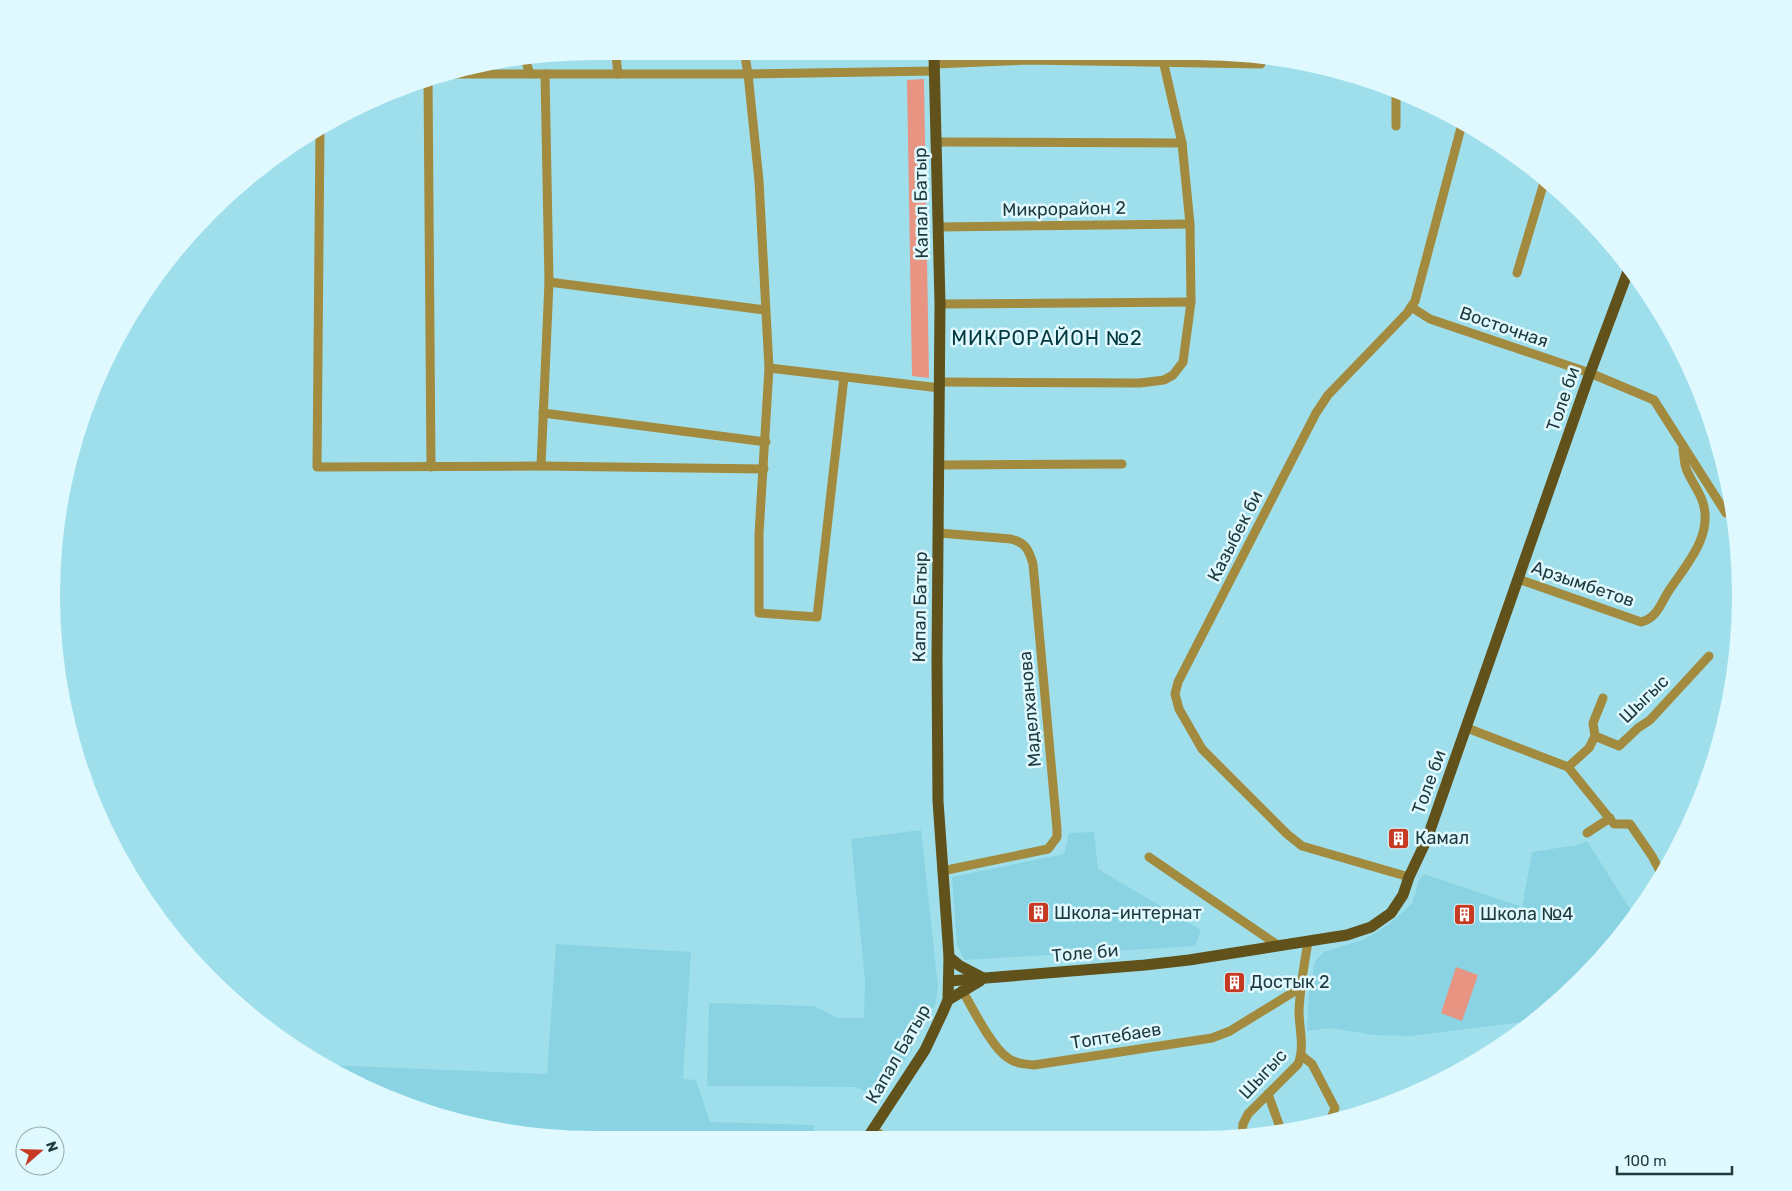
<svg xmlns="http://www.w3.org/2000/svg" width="1792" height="1191" font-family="Rubik,sans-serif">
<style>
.built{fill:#89d3e2}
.green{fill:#e89483}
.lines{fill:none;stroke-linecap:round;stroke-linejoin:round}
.minor{stroke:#a28a3e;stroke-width:9}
.major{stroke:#61511a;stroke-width:11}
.labels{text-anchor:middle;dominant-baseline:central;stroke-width:5;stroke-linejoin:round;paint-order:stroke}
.street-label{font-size:18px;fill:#1f393e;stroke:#e0f9fe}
.poi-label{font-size:18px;fill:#1f393e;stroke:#e0f9fe;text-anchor:start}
.quarter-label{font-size:20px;letter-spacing:1px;fill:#023840;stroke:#e0f9fe}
</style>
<rect width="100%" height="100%" fill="#9fdfec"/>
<g class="built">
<polygon points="921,830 938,987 935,1006 916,1018 912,1050 877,1099 857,1087 707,1086 709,1003 814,1006 838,1018 864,1018 865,980 851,839"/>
<polygon points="1094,832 1098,869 1201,930 1195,946 965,960 957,945 952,877 1064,854 1069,833"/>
<polygon points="1587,841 1634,915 1605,955 1528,1027 1522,1022 1410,1036 1374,1035 1330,1028 1307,1031 1309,991 1315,961 1324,952 1365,939 1388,925 1412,904 1419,880 1424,874 1522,907 1532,852 1577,845"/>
<polygon points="556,944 691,952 683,1079 696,1080 710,1122 814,1125 813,1137 524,1135 454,1121 355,1084 327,1065 547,1074"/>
</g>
<g class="green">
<polygon points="924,79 929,378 912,376 907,80"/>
<polygon points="1456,967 1478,975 1462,1021 1441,1013"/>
</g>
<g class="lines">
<g class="minor">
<polyline points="524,56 530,74"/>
<polyline points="616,56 618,74"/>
<polyline points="745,56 748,74 759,181 769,368 759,534 759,613 817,617 844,377"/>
<polyline points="935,64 1029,60 1261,64"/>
<polyline points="447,74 748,74 935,71"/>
<polyline points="428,78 431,467"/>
<polyline points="1396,92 1396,126"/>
<polyline points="320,130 317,467 541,466 764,469"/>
<polyline points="937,142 1182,143"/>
<polyline points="939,227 1190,224"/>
<polyline points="1517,273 1545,179"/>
<polyline points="549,282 765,310"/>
<polyline points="940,304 1191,302"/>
<polyline points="1411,307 1430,319 1590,373 1654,400 1726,513 1732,513"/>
<polyline points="769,368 940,388"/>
<polyline points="940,382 1140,383 1164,380 1173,375 1183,362 1191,302 1190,224 1182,143 1162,56"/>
<polyline points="543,413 766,442"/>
<polyline points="940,465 1122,464"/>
<polyline points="541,466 549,282 545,74"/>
<path d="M939,533L1011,539C1026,543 1029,550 1033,564L1057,829V837L1048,849L942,871"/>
<path d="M1518,579L1641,622C1658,618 1661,602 1670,589C1687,564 1713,535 1703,503C1699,490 1690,480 1686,468C1684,462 1684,455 1683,449"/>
<polyline points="1467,728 1568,767 1614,824 1630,824 1652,856 1662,875"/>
<polyline points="1595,736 1619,746 1638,728 1650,720 1709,656"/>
<polyline points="1568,767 1589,748 1595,736 1593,723 1603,698"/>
<polyline points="1587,833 1610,818"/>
<polyline points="1149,857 1279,946"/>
<polyline points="1409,877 1302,846 1287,834 1202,749 1179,709 1175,694 1178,682 1316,413 1328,395 1407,313 1415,301 1462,124"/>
<path d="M962,990C972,1007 992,1048 1008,1058C1016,1064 1025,1064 1034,1065L1212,1038L1230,1031L1300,988"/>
<polyline points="1302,1056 1312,1064 1335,1108 1331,1119 1325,1123"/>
<polyline points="1268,1094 1281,1130"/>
<polyline points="873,1130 885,1137"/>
<path d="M1242,1137L1243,1124L1248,1114L1298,1064C1305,1048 1299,1028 1299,1011C1300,987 1304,965 1308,942"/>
</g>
<g class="major">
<polyline points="949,957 960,966 983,978"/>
<polyline points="949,981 1145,965 1189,960 1347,935 1371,927 1391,913 1403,895 1409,877 1427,839 1590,373 1630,266"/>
<polyline points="948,1000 980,981"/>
<polyline points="868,1137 925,1050 942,1014 948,1000 949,957 938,801 937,660 940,304 934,56"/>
</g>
</g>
<defs>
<symbol id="building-square" viewBox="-11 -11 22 22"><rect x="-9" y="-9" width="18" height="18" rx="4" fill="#c63a24" stroke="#e0f9fe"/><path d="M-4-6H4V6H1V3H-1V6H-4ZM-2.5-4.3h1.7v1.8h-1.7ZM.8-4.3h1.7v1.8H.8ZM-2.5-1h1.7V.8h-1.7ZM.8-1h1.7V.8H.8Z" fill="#fff"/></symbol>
</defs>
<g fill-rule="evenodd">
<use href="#building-square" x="1386" y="826" width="25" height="25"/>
<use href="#building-square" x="1026" y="900" width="25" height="25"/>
<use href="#building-square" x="1452" y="902" width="25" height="25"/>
<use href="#building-square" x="1222" y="970" width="25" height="25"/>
</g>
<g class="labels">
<g class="street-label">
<text transform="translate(921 203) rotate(-91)">Капал Батыр</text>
<text transform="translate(1064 209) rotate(-1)">Микрорайон 2</text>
<text transform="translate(1504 327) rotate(19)">Восточная</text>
<text transform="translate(1563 399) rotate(-71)">Толе би</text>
<text transform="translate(1235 536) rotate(-63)">Казыбек би</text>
<text transform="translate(1583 584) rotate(19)">Арзымбетов</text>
<text transform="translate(920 607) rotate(-89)">Капал Батыр</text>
<text transform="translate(1644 699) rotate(-44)">Шыгыс</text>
<text transform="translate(1030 709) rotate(-95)">Маделханова</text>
<text transform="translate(1429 782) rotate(-70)">Толе би</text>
<text transform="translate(1085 953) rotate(-5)">Толе би</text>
<text transform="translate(1116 1036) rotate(-9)">Топтебаев</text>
<text transform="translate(898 1054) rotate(-60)">Капал Батыр</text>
<text transform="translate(1263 1074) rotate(-47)">Шыгыс</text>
</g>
<g class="poi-label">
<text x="1415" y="838">Камал</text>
<text x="1054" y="913">Школа-интернат</text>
<text x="1480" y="914">Школа №4</text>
<text x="1250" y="982">Достык 2</text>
</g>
<g class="quarter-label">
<text x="1047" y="338">МИКРОРАЙОН №2</text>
</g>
</g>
<path d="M0 0H1792V1191H0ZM595 60H1197A535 535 0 0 1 1732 595V596A535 535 0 0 1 1197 1131H595A535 535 0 0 1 60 596V595A535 535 0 0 1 595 60Z" fill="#e0f9fe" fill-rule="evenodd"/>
<g transform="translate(40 1151) rotate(70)"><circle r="24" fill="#e0f9fe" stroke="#93acb1"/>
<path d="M0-4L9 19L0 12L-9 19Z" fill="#c63a24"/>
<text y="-8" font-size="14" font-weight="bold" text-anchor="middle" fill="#1f393e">N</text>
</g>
<path d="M1617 1166v8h115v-8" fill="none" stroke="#1f393e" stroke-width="2.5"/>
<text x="1624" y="1166" font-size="15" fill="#1f393e" stroke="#e0f9fe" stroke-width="4" paint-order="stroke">100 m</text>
</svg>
